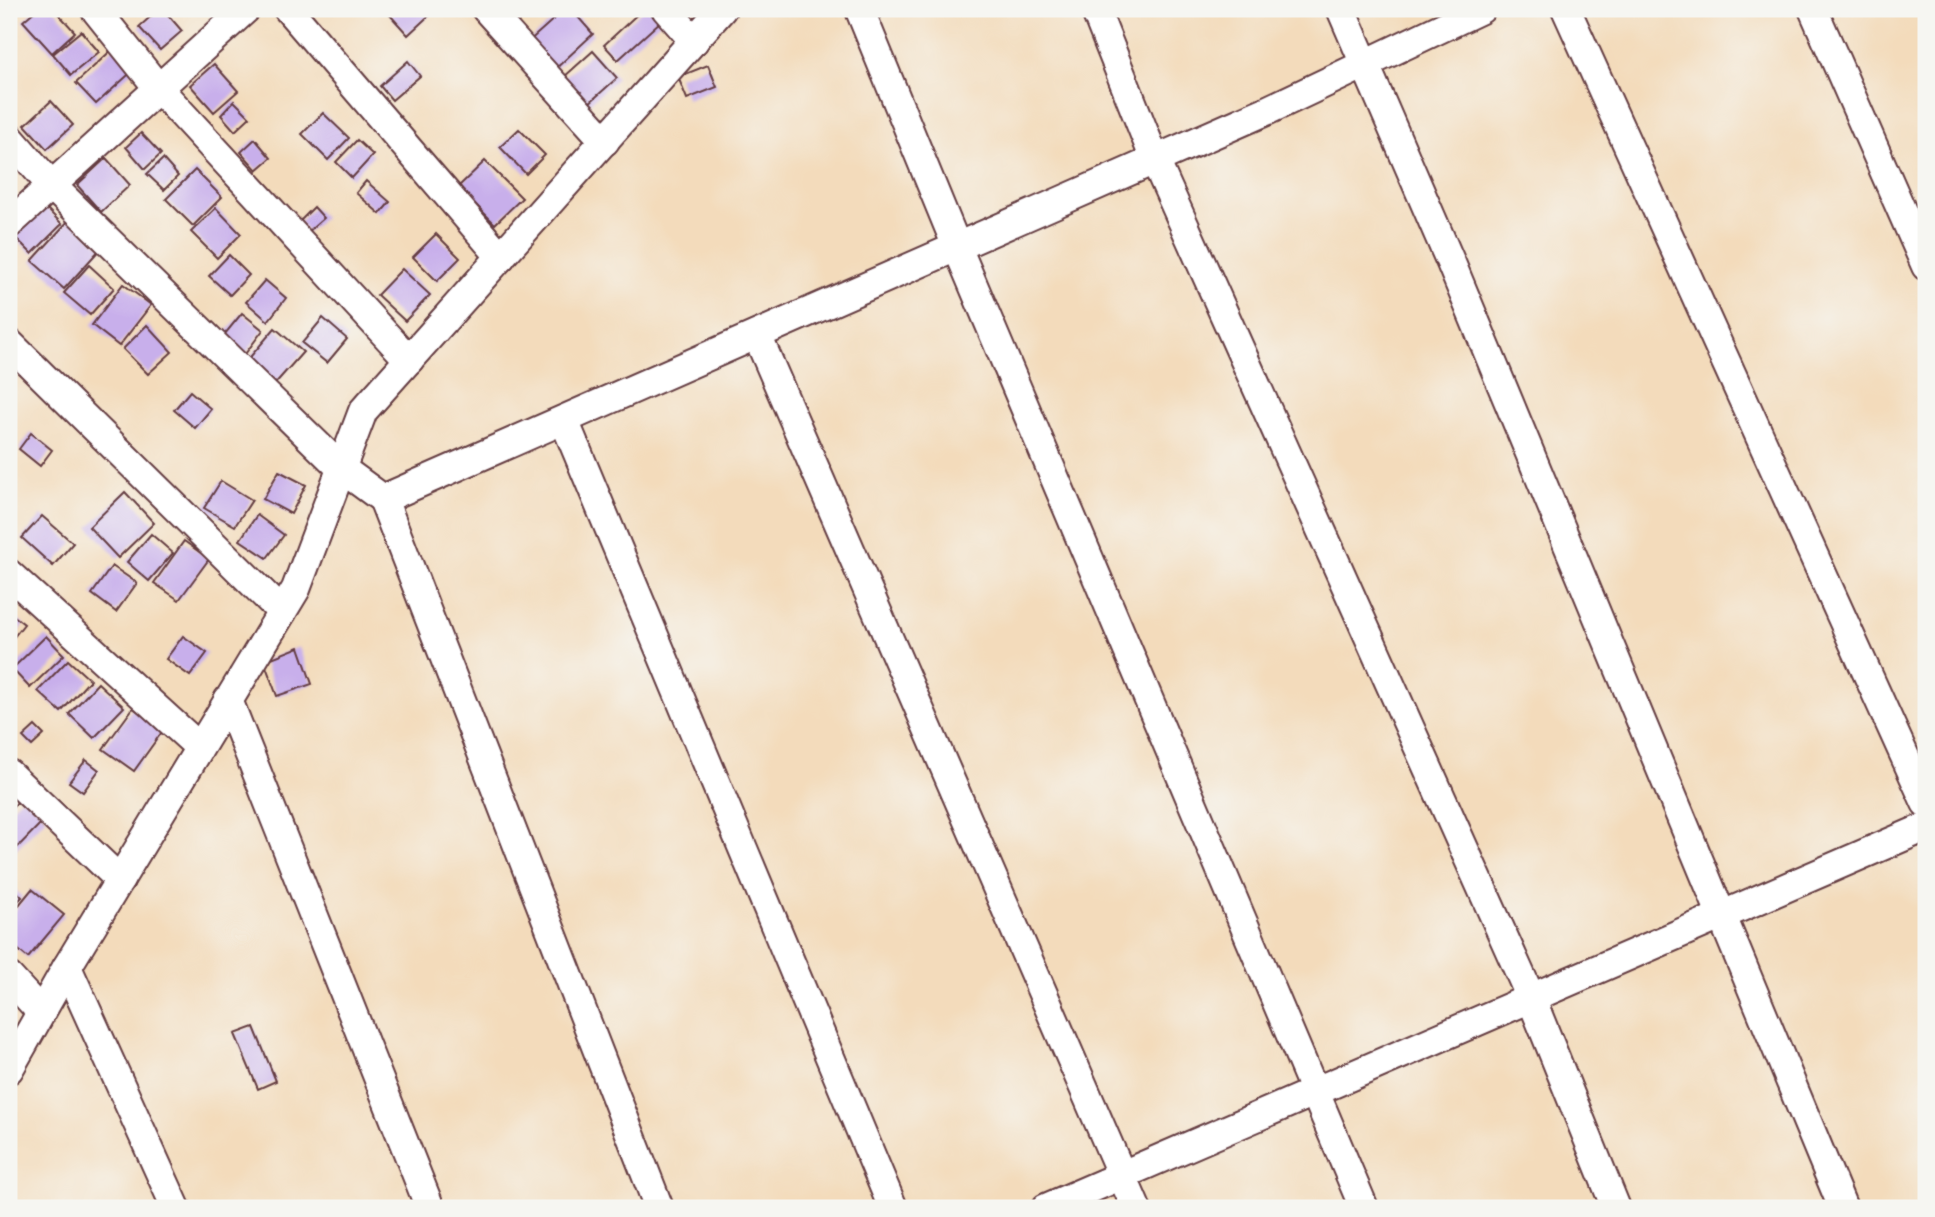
<svg xmlns="http://www.w3.org/2000/svg" width="1935" height="1217" font-family="'IM FELL Double Pica',serif">
<style>
.building{fill:#c8afeb}
.lines{fill:none;stroke-linecap:round;stroke-linejoin:round}
.minor-casing{stroke:#633b41;stroke-width:32}
.minor{stroke:#fff;stroke-width:28}
</style>
<rect width="100%" height="100%" fill="#f6f6f2"/>
<filter id="ink" filterUnits="userSpaceOnUse"><feTurbulence type="fractalNoise" baseFrequency=".0143" numOctaves="2"/><feDisplacementMap in="SourceGraphic" scale="14" xChannelSelector="R" yChannelSelector="G"/><feConvolveMatrix kernelMatrix="1 2 1 2 8 2 1 2 1" color-interpolation-filters="sRGB"/></filter>
<filter id="wash" filterUnits="userSpaceOnUse"><feTurbulence type="fractalNoise" baseFrequency=".00686" numOctaves="4" result="noise"/><feDisplacementMap in="SourceGraphic" scale="28" xChannelSelector="R" yChannelSelector="G"/><feGaussianBlur stdDeviation="1.57" result="paint"/><feColorMatrix in="noise" values="0 0 0 0 0 0 0 0 0 0 0 0 0 0 0 0 0 1.4 0 .05"/><feComposite in="paint" operator="in"/></filter>
<g filter="url(#wash)">
<rect width="100%" height="100%" fill="#f3dbbb"/>
<g id="blocks">
<g class="building">
<polygon points="37,9 54,9 75,32 52,53 23,21"/>
<polygon points="159,9 163,9 182,31 160,50 139,27"/>
<polygon points="397,9 436,9 408,35 390,15"/>
<polygon points="565,9 571,9 593,34 553,71 527,43"/>
<polygon points="643,9 650,9 661,21 618,60 604,45"/>
<polygon points="81,31 99,52 71,75 53,54"/>
<polygon points="117,45 137,67 96,104 76,83"/>
<polygon points="593,51 617,78 588,104 564,77"/>
<polygon points="408,61 420,76 392,100 380,86"/>
<polygon points="214,64 238,91 214,112 190,85"/>
<polygon points="708,65 717,87 687,99 678,77"/>
<polygon points="51,101 73,125 47,149 25,125"/>
<polygon points="234,101 250,117 235,131 221,115"/>
<polygon points="323,113 349,138 328,160 302,134"/>
<polygon points="519,129 545,155 526,174 500,147"/>
<polygon points="141,133 161,154 145,169 126,147"/>
<polygon points="255,139 271,158 257,170 241,152"/>
<polygon points="357,140 373,155 352,178 336,162"/>
<polygon points="106,158 130,185 101,212 77,185"/>
<polygon points="163,159 178,176 164,190 147,174"/>
<polygon points="485,161 522,198 495,224 458,187"/>
<polygon points="195,170 222,197 193,226 166,199"/>
<polygon points="366,181 390,202 380,214 356,193"/>
<polygon points="45,207 62,224 32,254 15,237"/>
<polygon points="314,207 324,218 308,232 299,222"/>
<polygon points="216,208 241,234 217,258 191,232"/>
<polygon points="70,219 102,247 64,289 32,261"/>
<polygon points="436,234 460,258 437,281 413,257"/>
<polygon points="229,255 249,275 230,295 209,276"/>
<polygon points="89,265 114,288 90,315 64,293"/>
<polygon points="402,269 430,295 405,321 377,295"/>
<polygon points="265,280 286,298 268,321 246,302"/>
<polygon points="123,284 151,305 119,346 92,325"/>
<polygon points="242,313 263,330 242,358 220,340"/>
<polygon points="323,318 347,339 327,363 302,343"/>
<polygon points="147,325 172,352 148,374 123,349"/>
<polygon points="275,328 303,352 273,386 245,363"/>
<polygon points="190,391 211,409 195,428 174,410"/>
<polygon points="31,433 52,450 40,466 19,449"/>
<polygon points="279,471 306,485 291,514 263,499"/>
<polygon points="221,481 252,500 235,526 204,508"/>
<polygon points="125,492 154,523 118,558 89,527"/>
<polygon points="257,515 284,535 267,558 240,540"/>
<polygon points="42,516 73,543 53,566 22,538"/>
<polygon points="151,534 173,553 149,581 127,562"/>
<polygon points="184,541 209,559 179,600 154,583"/>
<polygon points="112,566 137,583 116,612 92,594"/>
<polygon points="9,612 24,624 9,643"/>
<polygon points="46,636 64,655 30,688 12,669"/>
<polygon points="183,636 207,653 190,676 166,659"/>
<polygon points="299,647 312,684 277,696 264,661"/>
<polygon points="68,660 90,680 61,712 38,691"/>
<polygon points="98,683 124,707 94,738 69,714"/>
<polygon points="133,708 164,729 134,771 103,749"/>
<polygon points="35,726 44,735 32,746 23,737"/>
<polygon points="86,760 99,770 83,792 69,782"/>
<polygon points="23,796 46,818 9,856 9,811"/>
<polygon points="9,883 22,897 9,910"/>
<polygon points="32,889 64,915 28,958 9,942 9,917"/>
<polygon points="254,1027 276,1081 258,1089 235,1034"/>
</g>
</g>
</g>
<g filter="url(#ink)">
<use href="#blocks" fill-opacity="0" stroke="#633b41" stroke-width="2"/>
<g class="lines">
<defs>
<g id="minor">
<polyline points="95,9 159,89 409,360"/>
<polyline points="288,9 501,257"/>
<polyline points="486,9 605,141"/>
<polyline points="666,9 694,41"/>
<polyline points="1095,9 1155,160 1531,998 1616,1208"/>
<polyline points="1341,9 1451,263 1843,1208"/>
<polyline points="1566,9 1926,803"/>
<polyline points="1813,9 1926,266"/>
<polyline points="861,13 957,247 1364,1208"/>
<polyline points="9,137 51,185 342,469 383,499 1266,111 1481,9"/>
<polyline points="9,224 246,9"/>
<polyline points="757,335 1136,1208"/>
<polyline points="9,343 282,612"/>
<polyline points="564,420 893,1208"/>
<polyline points="383,499 659,1208"/>
<polyline points="9,574 199,747"/>
<polyline points="228,700 430,1208"/>
<polyline points="9,774 120,880"/>
<polyline points="67,967 176,1208"/>
<polyline points="9,977 41,1012"/>
<polyline points="9,1069 67,967 296,589 363,411 722,9"/>
<polyline points="1046,1208 1926,827"/>
</g>
</defs>
<use href="#minor" class="minor-casing"/>
<use href="#minor" class="minor"/>
</g>
</g>
<rect width="1935" height="1217" fill="none" stroke="#f6f6f2" stroke-width="35"/>
</svg>
